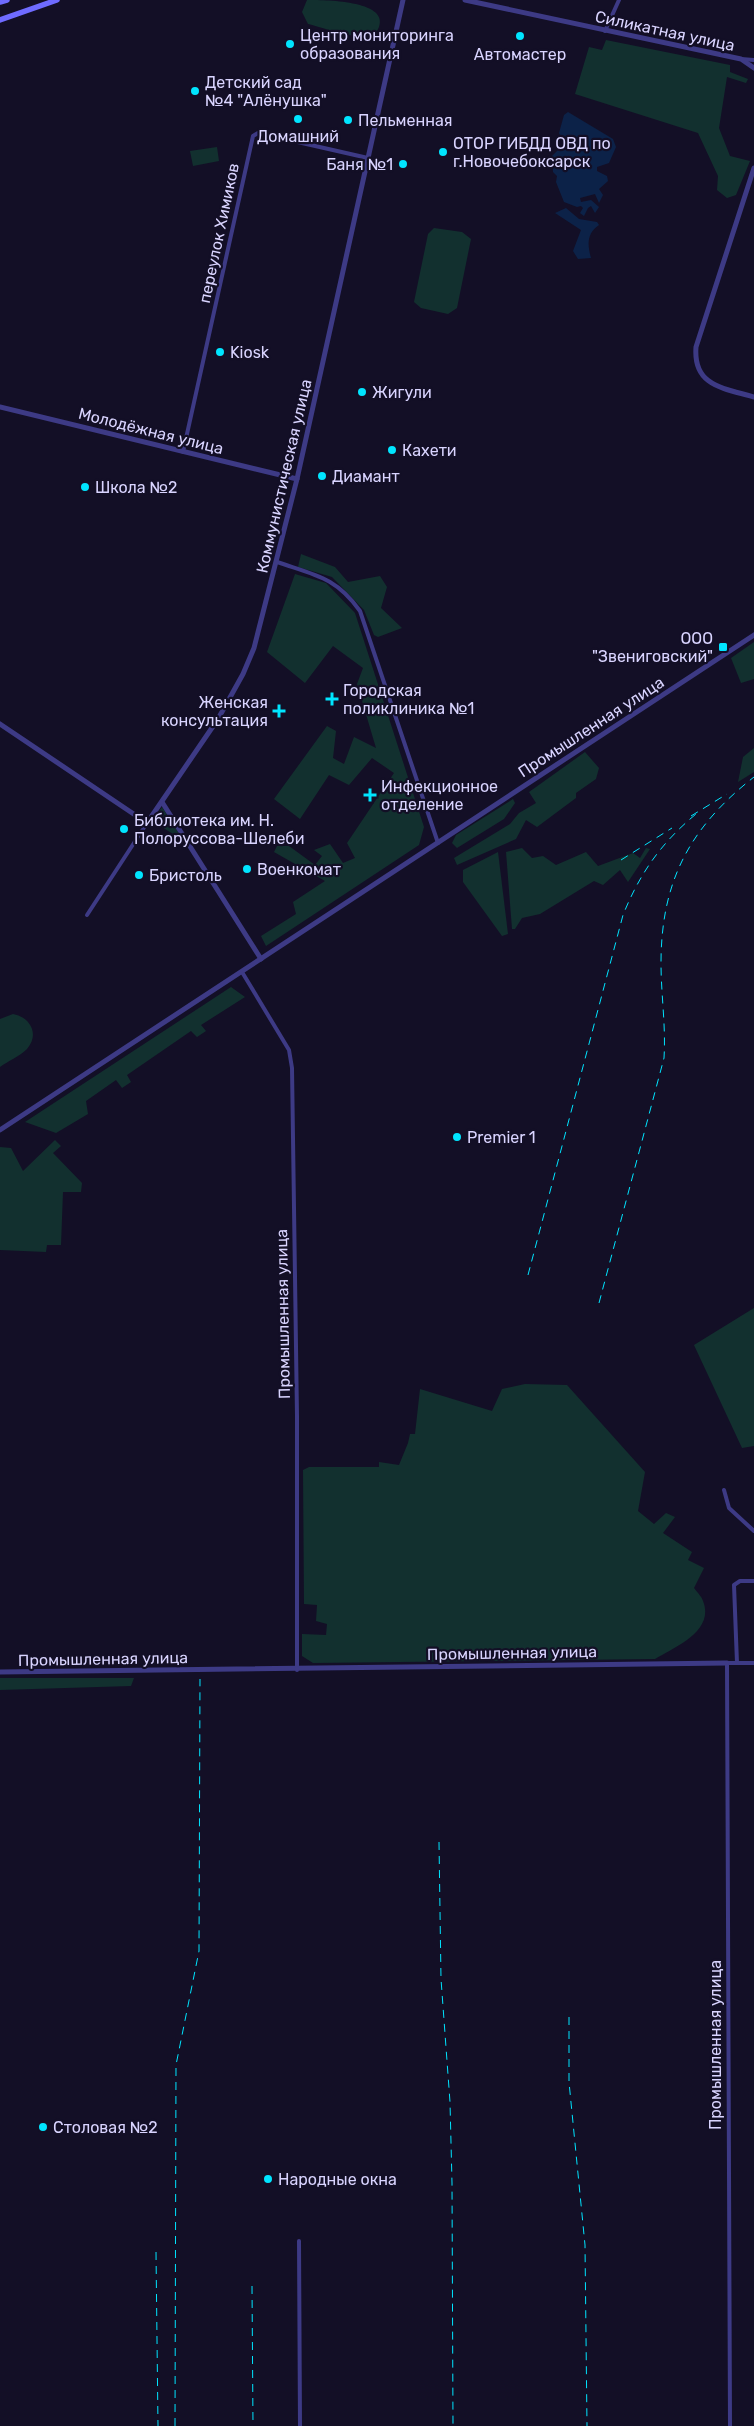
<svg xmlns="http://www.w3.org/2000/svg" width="754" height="2426" font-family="Rubik,sans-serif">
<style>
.green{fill:#12302f}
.water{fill:#0c2248}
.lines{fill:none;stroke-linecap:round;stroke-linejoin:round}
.minor{stroke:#3d3a85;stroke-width:4}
.tertiary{stroke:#3d3a85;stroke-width:5}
.secondary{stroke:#6f6bff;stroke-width:5.5}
.rail{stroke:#00e5ff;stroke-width:1;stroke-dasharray:8 6;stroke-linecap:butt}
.poi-dot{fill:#00e5ff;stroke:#130f26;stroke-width:2}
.labels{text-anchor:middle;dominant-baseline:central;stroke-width:4.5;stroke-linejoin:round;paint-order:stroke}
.street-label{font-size:16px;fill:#d9d4ff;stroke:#130f26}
.poi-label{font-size:16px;fill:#d9d4ff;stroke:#130f26;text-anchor:start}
</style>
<rect width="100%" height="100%" fill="#130f26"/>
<g class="green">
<path d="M307,0C323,0 389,0 379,27C377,32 373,37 368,37C357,39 320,27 308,24L302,12Z"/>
<polygon points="606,40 730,65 730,72 748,79 746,83 727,77 719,128 730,156 750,161 736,195 727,198 717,190 718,176 698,133 575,94 589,47 602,50"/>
<polygon points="217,147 219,161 193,166 190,151"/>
<polygon points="434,228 462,232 471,239 457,308 448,314 421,308 414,302 428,234"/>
<polygon points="301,554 335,567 348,582 380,576 387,587 381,608 402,628 378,637 374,635 364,610 332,577 298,567"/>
<polygon points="295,574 326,583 355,613 424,827 419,845 266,946 261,936 296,914 293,902 325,881 274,852 277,846 289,846 315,865 322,856 314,850 330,844 343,863 355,858 347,843 394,773 372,758 349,785 329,775 300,819 274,799 327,726 336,731 333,758 344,764 354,737 376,748 357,684 363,668 333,646 305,683 267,652"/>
<polygon points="754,642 754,679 741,683 731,658"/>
<polygon points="754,748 754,772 738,782 743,757"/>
<polygon points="585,752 599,768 596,779 576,793 576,798 537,827 526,820 516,839 457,865 454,858 510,824 519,813 536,803 529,792"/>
<polygon points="513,799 515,803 504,819 457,848 452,843 456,835"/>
<polygon points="162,807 183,840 152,821"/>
<polygon points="522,848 532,858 543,856 556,865 586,852 598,866 633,853 640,858 646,848 650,849 628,882 620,870 603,885 594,881 540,914 522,918 515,929 512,929 506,852"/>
<polygon points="498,852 508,934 502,936 463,882 463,870"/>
<polygon points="231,987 245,997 201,1025 206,1031 197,1037 191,1031 127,1075 131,1082 122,1088 116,1080 86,1101 88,1114 56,1133 25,1122"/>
<path d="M13,1014C30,1017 40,1034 27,1049C20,1056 8,1061 0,1067V1019Z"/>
<polygon points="55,1140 61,1146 53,1153 82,1183 81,1192 63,1192 61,1245 47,1245 46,1252 0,1250 0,1147 11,1148 23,1171"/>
<polygon points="754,1308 754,1446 742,1448 694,1345"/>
<path d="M525,1384L567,1385L645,1472L638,1511L654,1524L666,1513L675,1517L663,1533L692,1552L688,1560L704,1568L694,1588C697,1592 702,1597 703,1601C715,1631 675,1647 655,1659L313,1663L302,1656V1634L326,1635L327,1624L316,1621L317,1605L304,1604L303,1470L309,1467H379V1462L399,1465L408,1443L410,1434H415L420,1389L492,1411L502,1389Z"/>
<polygon points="0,1678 134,1678 131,1686 0,1690"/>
</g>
<g class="water">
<polygon points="568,112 613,139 616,147 609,163 597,167 597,171 607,176 608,181 599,189 603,195 599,203 595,194 580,198 581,202 591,200 599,207 595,213 591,206 588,208 584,216 580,213 583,208 581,206 577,207 564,202 556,182 557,176 553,172 552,156 564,144 559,133 564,115"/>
<path d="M566,208L579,219L597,222L599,225C587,233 587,244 591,258L578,259L573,251L581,230L555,213Z"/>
</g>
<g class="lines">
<g class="minor">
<polyline points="605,31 619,0"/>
<polyline points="741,59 754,60"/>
<polyline points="183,452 253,136 258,133 368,158"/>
<path d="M277,562C315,575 336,577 360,611L438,843"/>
<polyline points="87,915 147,823"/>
<polyline points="242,972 289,1050 292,1068 297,1416 297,1670"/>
<polyline points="724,1490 729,1508 754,1531"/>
<polyline points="737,1663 734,1585 740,1581 754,1581"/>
<polyline points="299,2241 300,2426"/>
<polyline points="730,2426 727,1663 754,1663"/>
</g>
<g class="tertiary">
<polyline points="465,0 741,59 754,68"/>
<path d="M754,168L696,347C693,386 723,388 754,397"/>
<polyline points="0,407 297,479"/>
<polyline points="0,724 147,823 218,719 243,674 254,648 297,479 403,0"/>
<polyline points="162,802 261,959"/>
<polyline points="0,1130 754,635"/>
<polyline points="0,1672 727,1663"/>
</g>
<g class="secondary">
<polyline points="0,2 7,0"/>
<polyline points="0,20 57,0"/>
</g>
<g class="rail">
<polyline points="691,816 727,794"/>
<polyline points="621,860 672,828"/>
<path d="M528,1275L623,915C640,873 661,843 696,814"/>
<path d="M599,1303L664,1058C666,1026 661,995 661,963C661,881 690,827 754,777"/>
<polyline points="439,1842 441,1979 450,2102 452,2183 453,2426"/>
<polyline points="569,2017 569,2082 585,2245 587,2426"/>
<polyline points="156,2252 158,2426"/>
<polyline points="252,2286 253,2426"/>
<polyline points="175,2426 176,2065 199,1951 200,1679"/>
</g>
</g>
<g class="poi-dot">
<circle cx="520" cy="36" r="5"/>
<circle cx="290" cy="44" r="5"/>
<circle cx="195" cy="91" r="5"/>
<circle cx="298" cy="119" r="5"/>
<circle cx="348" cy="120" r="5"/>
<circle cx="443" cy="152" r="5"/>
<circle cx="403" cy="164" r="5"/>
<circle cx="220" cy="352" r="5"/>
<circle cx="362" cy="392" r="5"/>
<circle cx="392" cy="450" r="5"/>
<circle cx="322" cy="476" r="5"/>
<circle cx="85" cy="487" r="5"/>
<rect x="718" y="642" width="10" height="10" rx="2.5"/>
<path d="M329.5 691.5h5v5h5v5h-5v5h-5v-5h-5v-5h5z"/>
<path d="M276.5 703.5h5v5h5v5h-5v5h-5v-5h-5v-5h5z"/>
<path d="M367.5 787.5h5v5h5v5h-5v5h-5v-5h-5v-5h5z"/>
<circle cx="124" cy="829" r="5"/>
<circle cx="247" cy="869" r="5"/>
<circle cx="139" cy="875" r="5"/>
<circle cx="457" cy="1137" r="5"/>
<circle cx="43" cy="2127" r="5"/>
<circle cx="268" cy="2179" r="5"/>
</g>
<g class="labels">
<g class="street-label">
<text transform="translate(665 31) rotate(12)">Силикатная улица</text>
<text transform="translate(219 233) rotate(-78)">переулок Химиков</text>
<text transform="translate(151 431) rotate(14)">Молодёжная улица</text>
<text transform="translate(284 476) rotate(-77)">Коммунистическая улица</text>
<text transform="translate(591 727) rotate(-33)">Промышленная улица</text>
<text transform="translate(283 1314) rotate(-91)">Промышленная улица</text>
<text transform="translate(512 1653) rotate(-1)">Промышленная улица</text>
<text transform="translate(103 1659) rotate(-1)">Промышленная улица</text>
<text transform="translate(715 2045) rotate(-90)">Промышленная улица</text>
</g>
<g class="poi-label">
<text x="300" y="35">Центр мониторинга<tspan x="300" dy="18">образования</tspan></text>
<text x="520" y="54" text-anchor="middle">Автомастер</text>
<text x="205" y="82">Детский сад<tspan x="205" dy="18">№4 "Алёнушка"</tspan></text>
<text x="358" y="120">Пельменная</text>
<text x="298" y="136" text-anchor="middle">Домашний</text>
<text x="453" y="143">ОТОР ГИБДД ОВД по<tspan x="453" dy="18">г.Новочебоксарск</tspan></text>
<text x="393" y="164" text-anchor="end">Баня №1</text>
<text x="230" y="352">Kiosk</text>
<text x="372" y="392">Жигули</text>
<text x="402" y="450">Кахети</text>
<text x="332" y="476">Диамант</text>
<text x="95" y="487">Школа №2</text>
<text x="713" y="638" text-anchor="end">ООО<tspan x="713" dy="18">"Звениговский"</tspan></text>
<text x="343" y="690">Городская<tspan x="343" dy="18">поликлиника №1</tspan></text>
<text x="268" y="702" text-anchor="end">Женская<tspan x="268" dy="18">консультация</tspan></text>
<text x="381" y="786">Инфекционное<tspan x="381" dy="18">отделение</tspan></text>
<text x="134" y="820">Библиотека им. Н.<tspan x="134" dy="18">Полоруссова-Шелеби</tspan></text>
<text x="257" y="869">Военкомат</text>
<text x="149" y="875">Бристоль</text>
<text x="467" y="1137">Premier 1</text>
<text x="53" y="2127">Столовая №2</text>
<text x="278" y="2179">Народные окна</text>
</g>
</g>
</svg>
